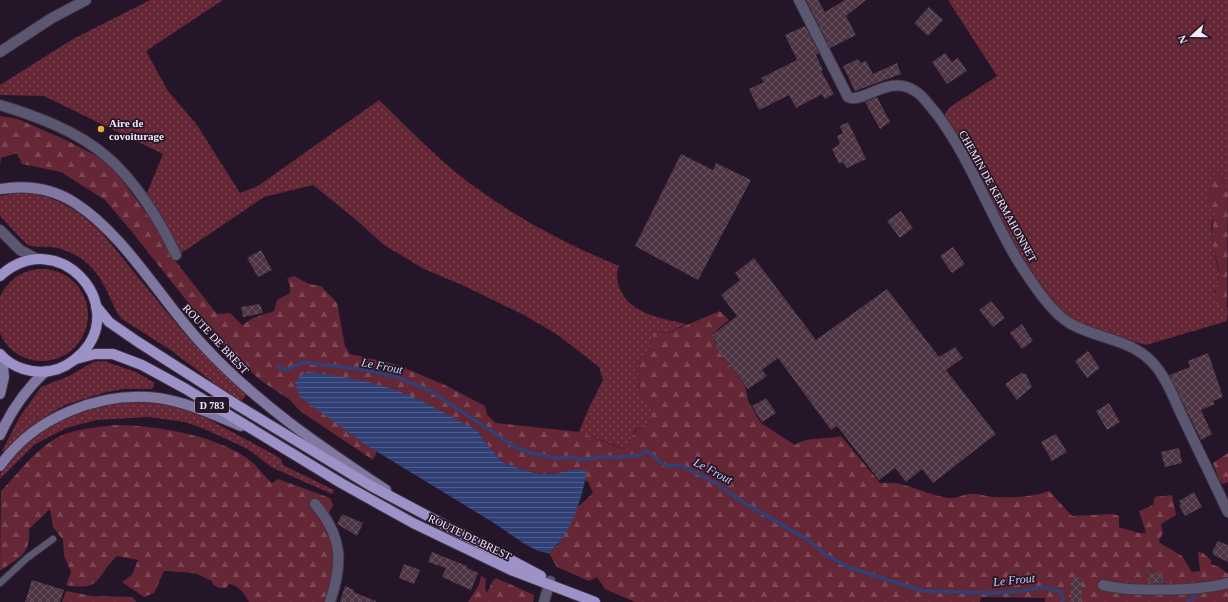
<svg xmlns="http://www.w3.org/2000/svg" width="1228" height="602" font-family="Georgia,serif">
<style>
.grass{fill:url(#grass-dots)}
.forest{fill:url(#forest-firs)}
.water{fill:url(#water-rules)}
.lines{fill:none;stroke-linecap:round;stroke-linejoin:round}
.stream{stroke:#303f74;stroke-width:3.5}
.building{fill:url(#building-cross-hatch)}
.service-casing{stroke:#413346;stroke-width:8}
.minor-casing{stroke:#413346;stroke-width:12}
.secondary-casing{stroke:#413346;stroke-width:12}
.primary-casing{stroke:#413346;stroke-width:12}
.service{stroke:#5c5770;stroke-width:6}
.minor{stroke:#5c5770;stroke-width:10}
.secondary{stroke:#8078a1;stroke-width:10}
.primary{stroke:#9d92c7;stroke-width:10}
.poi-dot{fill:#e6ad36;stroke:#241529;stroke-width:1.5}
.labels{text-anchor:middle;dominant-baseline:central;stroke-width:3.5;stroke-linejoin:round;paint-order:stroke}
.shield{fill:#241529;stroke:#b6a9b9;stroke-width:1}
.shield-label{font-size:10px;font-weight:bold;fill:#f4e9f7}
.poi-label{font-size:11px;font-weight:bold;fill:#f4e9f7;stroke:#241529;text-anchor:start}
.street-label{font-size:11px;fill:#f4e9f7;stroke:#241529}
.water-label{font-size:12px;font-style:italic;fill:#c9d6f8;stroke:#241529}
</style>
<defs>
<pattern id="grass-dots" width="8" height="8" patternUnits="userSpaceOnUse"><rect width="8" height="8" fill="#652636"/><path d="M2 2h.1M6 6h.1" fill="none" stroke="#7c4654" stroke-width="1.8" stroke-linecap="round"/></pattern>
<pattern id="forest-firs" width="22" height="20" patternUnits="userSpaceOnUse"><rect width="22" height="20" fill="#652636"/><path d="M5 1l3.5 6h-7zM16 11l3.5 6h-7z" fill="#7c4654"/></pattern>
<pattern id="water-rules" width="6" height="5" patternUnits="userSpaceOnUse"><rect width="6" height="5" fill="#303f74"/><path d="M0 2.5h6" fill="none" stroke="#4f5b89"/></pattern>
<pattern id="building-cross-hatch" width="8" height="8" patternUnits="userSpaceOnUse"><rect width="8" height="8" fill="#4e3543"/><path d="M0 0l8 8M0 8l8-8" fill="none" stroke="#68525f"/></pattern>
</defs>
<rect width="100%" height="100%" fill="#241529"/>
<g class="grass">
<path d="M150,0H223L146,51L168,91L197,125L240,193L258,186L379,100C412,132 444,166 482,192C524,222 571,246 619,266C616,272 617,280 619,287C629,314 661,318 686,324L667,333L654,330L650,350L639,360L638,386L641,396C656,405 651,410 649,424L636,429L625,449L579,432L588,410L603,380L599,367L558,335L524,315L462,285L424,269L384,245L354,218L313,185L264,197L180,254L145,198L163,154L44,96L0,95V85L73,39Z"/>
<polygon points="948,0 1228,0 1228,191 1218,170 1216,212 1211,226 1213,248 1219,273 1218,288 1214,292 1228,308 1227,321 1146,345 1091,329 1067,317 1044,289 1020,254 962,143 945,116 946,112 950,107 997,76"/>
<path d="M19,192C55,195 75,208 101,232C148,287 190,348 247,394L240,403L172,351L122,319L118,314C102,282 97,260 58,248C48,246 37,248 28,245C26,244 4,220 0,216V196Z"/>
<circle cx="42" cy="315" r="46"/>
<polygon points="104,361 136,372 155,383 152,389 123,389 103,393 65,405 46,416 27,430 8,450 2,451 19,418 41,387 69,376 93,362"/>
<path d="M136,400L173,405L195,412L275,455L281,459L283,465L334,490L332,494L271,467L248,449L202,428L185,422L149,417L97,420L66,428L34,445L0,479C0,468 10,459 18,452C56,416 85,407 136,400Z"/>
</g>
<g class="forest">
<path d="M0,116L18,119L68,141L106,161L119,176L159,231L170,254L217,314L230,313L242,325L253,318L274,311L277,300L290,293V285L287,279L294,276L309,284L321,286L337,303L345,346L350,354L395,364L445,385L485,406L487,415L496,423L579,432L624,449L637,429L649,424C651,410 656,405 641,396C637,384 638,373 639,360L650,350L654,330L667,333L720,311L729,320L712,334L716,341L714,345L744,384L746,389L748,401L761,423L795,445C807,436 826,440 841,436L880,483C908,480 925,496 952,498C958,498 964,494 970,494C978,493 986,497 994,497C1013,498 1032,497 1049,491L1072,516L1113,514L1119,516V527L1139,533H1146L1139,511L1153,505L1155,497L1172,495L1176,515L1161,524L1163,533L1159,540L1160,543L1182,556L1192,572L1200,571L1198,552L1203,553L1211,560V564L1219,567L1228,574V602H1045V598L981,597L980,602H635L605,589L597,577L589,581L557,567L549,553L558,545L578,507L593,493L588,482L569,470L553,474L534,473L504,463L488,446L478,431L378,449L373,460L300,411L290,400L260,380L217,339L132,232L105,200L61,172L22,164L17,153L1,158L0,165Z"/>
<path d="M1218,170L1228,191L1227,308L1217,305C1211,293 1220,286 1219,273C1219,265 1215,257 1213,249C1211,236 1212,225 1215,212L1207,199L1212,176Z"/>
<path d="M116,425C156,425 222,436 253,463C260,469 265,477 272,483L278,479L330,498L333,505C320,527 334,534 337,556C338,564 329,592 326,602H249C244,594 240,586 229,584L226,588H220L213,585L212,581C207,579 202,576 197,574C193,573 168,571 164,571L154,593L144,597L122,582L132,575L138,560L117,556C96,575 103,592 66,585L71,572L64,556L63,540L53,527L50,509L29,529C31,556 18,557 0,571L1,491C21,471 39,443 68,433C83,428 100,427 116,425Z"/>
<polygon points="1228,453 1228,482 1223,484 1219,480 1213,463"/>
<polygon points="481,576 486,579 485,588 487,593 492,582 496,578 534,595 533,602 468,602 479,585"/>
<polygon points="66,591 92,596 133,597 136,602 62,602"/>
</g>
<path class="water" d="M307,372L327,374L369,382L396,390L420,400L478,431L488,446L504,463L534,473L553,474L569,470H587C582,499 572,533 549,553L538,551L523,543L494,523L366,445L300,397L295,382L300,376Z"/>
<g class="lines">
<g class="stream">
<polyline points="278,367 286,370 303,362 365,370 397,377 431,391 515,447 531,453 555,458 572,457 580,460 599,457 623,457 639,455 647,451 666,466 680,465 717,484 743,502 808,540 826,555 848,567 923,591 993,593 1021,591 1044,587 1061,592 1064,602"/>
<polyline points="1188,602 1200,590"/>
</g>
</g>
<g class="building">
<polygon points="806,0 818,0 825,12 845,0 866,0 846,16 856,35 830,48"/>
<polygon points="929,7 943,20 928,36 914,23"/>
<polygon points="805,26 819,53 816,55 823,70 821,71 834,94 825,99 822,94 796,108 789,95 759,110 749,89 764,82 761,78 797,60 785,35"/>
<polygon points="945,53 952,62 958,58 967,71 947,84 932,62"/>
<polygon points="858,59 861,63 866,61 873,74 897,63 901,74 855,91 843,66"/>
<polygon points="877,97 890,122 880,129 865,102"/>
<polygon points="848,122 866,159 847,168 843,162 839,164 832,149 840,144 837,136 843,133 840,126"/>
<polygon points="681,154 713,170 716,163 751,180 698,280 635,246"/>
<polygon points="901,211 913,228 900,238 887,221"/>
<polygon points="953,247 965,264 952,273 940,256"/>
<polygon points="261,250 272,270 258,277 247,258"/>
<polygon points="754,258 816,340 887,289 939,357 955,347 963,358 946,370 996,434 933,483 922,469 906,482 895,468 879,480 837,426 831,430 778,358 762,370 767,376 748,389 714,345 717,342 712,335 737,316 721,295 740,280 735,273"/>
<polygon points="991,301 1005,318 993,327 979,310"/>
<polygon points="260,304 263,313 243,317 241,307"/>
<polygon points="1022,324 1033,341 1022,349 1010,333"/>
<polygon points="1088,351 1100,368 1087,378 1075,361"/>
<polygon points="1208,353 1223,397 1213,401 1215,404 1201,410 1212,434 1201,440 1169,375 1190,367 1188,361"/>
<polygon points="1021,373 1026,374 1032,387 1017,400 1005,384"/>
<polygon points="766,398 776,413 762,422 752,406"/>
<polygon points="1109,403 1120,422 1107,430 1096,411"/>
<polygon points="1056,434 1067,452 1052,461 1041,442"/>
<polygon points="1179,448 1182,463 1165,467 1161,452"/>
<polygon points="1194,492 1202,507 1185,516 1179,505 1181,504 1179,501"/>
<polygon points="342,514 363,523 357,536 337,524"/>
<polygon points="1218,541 1228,545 1228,562 1215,556 1212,552"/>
<polygon points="432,552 467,566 467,568 478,573 471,590 442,577 446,568 428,562"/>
<polygon points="404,564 420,570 414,584 399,578"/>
<rect x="1148" y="573" width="15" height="10"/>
<polygon points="1081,577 1082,602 1071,602 1071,578"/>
<polygon points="32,580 64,590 60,602 25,602"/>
<polygon points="345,586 354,590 353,592 376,601 376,602 340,602"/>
</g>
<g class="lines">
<defs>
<polyline id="service" points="0,583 27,558 53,539"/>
<g id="minor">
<path d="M799,0L848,97C862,105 889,73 915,91C924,96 929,106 936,113C970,158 989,213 1018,261C1031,281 1051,313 1071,324C1098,339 1129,339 1151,361C1166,376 1174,399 1183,418C1198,449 1213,481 1228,512"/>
<polyline points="0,52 52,18 86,0"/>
<path d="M0,105C36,116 77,131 106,156C134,179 161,222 176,255"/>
<polyline points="0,230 20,250 37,259"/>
<path d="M315,504C343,537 343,563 330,602"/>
<path d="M1103,585C1129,592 1202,591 1228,583"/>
<polyline points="544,602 550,581"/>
</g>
<g id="secondary">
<path d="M0,189C26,185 52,188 75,203C125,235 161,300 202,344C256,403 320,446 386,490"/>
<polyline points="0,394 4,377 2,357"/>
<path d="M0,435C11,411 26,389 46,371"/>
<path d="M0,466C34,417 100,391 158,398C187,402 214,415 241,426"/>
</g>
<g id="primary">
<path d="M0,276C58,224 129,304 82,353C73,362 63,369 50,371C33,374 12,368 0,354"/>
<polyline points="96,306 109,322 138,342 237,405 371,486 541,576"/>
<polyline points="76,359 95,354 113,354 142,365 186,389 341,483 413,523 511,570 595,602"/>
</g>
</defs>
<use href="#service" class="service-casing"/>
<use href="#minor" class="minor-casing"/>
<use href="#secondary" class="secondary-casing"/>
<use href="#primary" class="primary-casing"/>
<use href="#service" class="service"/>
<use href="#minor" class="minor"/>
<use href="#secondary" class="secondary"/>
<use href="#primary" class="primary"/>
</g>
<circle class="poi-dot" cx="101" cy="129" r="4"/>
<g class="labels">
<rect class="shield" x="195" y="397" width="34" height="16" rx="3"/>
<g class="shield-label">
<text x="212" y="405">D 783</text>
</g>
<g class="poi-label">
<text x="109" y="123">Aire de<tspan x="109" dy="13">covoiturage</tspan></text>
</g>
<g class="street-label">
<text transform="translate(998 196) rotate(61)">CHEMIN DE KERMAHONNET</text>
<text transform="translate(216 339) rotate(47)">ROUTE DE BREST</text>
<text transform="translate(470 537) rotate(26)">ROUTE DE BREST</text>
</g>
<g class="water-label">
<text transform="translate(382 366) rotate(11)">Le Frout</text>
<text transform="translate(713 471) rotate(28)">Le Frout</text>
<text transform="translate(1014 580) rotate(-6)">Le Frout</text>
</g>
</g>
<g transform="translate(1192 36) rotate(249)" stroke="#241529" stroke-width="3" paint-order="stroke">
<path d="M0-3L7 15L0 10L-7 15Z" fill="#f4e9f7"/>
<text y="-6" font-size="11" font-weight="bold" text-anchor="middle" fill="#f4e9f7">N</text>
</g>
</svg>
